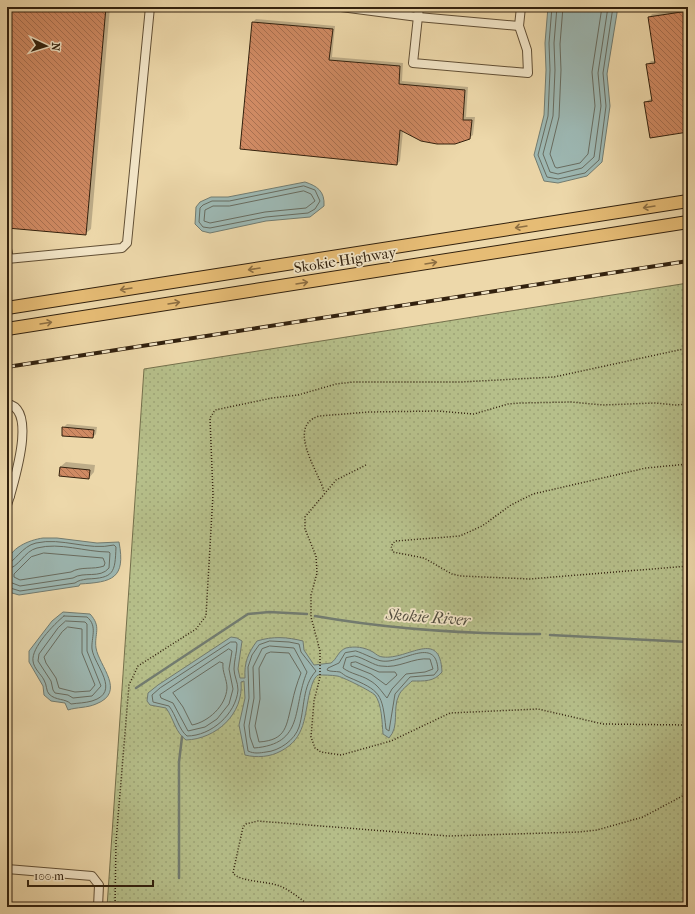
<svg xmlns="http://www.w3.org/2000/svg" width="695" height="914" font-family="'IM FELL French Canon',serif">
<style>
.grass{fill:url(#grass-dots);stroke:#74704c}
.water{fill:#9db8b3;stroke:#727c71}
.shadow{fill:#0003}
.lines{fill:none;stroke-linecap:round;stroke-linejoin:round}
.shore{stroke:#686c60;stroke-width:1}
.stream{stroke:#727c71;stroke-width:2.5}
.building{fill:url(#building-back-hatch);stroke:#32210e}
.minor-casing{stroke:#614f35;stroke-width:10}
.highway-casing{stroke:#32210e;stroke-width:14}
.path{stroke:#32210e;stroke-width:1.5;stroke-dasharray:1 2;stroke-linecap:butt}
.minor{stroke:#f3e6c8;stroke-width:8}
.highway{stroke:#e6bc75;stroke-width:12}
.rail-casing{stroke:#32210e;stroke-width:4}
.rail{stroke:#f3e6c8;stroke-width:2.5;stroke-dasharray:8;stroke-linecap:butt}
.oneway{stroke:#8c6e42}
.labels{text-anchor:middle;dominant-baseline:central;stroke-width:3.5;stroke-linejoin:round;paint-order:stroke}
.street-label{font-size:15px;fill:#32210e;stroke:#f3e6c8}
.water-label{font-size:16px;font-style:italic;fill:#524e40;stroke:#f3e6c8}
</style>
<defs>
<pattern id="grass-dots" width="8" height="8" patternUnits="userSpaceOnUse"><rect width="8" height="8" fill="#b6bf8a"/><path d="M2 2h.1M6 6h.1" fill="none" stroke="#9da476" stroke-width="1.8" stroke-linecap="round"/></pattern>
<pattern id="building-back-hatch" width="6" height="6" patternUnits="userSpaceOnUse"><rect width="6" height="6" fill="#cf8a63"/><path d="M-1 5l2 2M0 0l6 6M5-1l2 2" fill="none" stroke="#a97050"/></pattern>
</defs>
<rect width="100%" height="100%" fill="#edd8aa"/>
<filter id="stains"><feTurbulence type="fractalNoise" baseFrequency=".005" numOctaves="4"/><feColorMatrix values="0 0 0 0 .2 0 0 0 0 .09 0 0 0 0 .02 0 0 0 .5 -.17"/></filter>
<radialGradient id="worn" r=".72"><stop offset=".6" stop-color="#630" stop-opacity="0"/><stop offset="1" stop-color="#630" stop-opacity=".3"/></radialGradient>
<polygon class="grass" points="688,283 688,907 107,907 144,369"/>
<g class="water">
<polygon points="548,7 617,7 617,13 607,74 610,106 602,162 587,176 558,183 544,181 534,155 544,115 546,70 545,43"/>
<path d="M305,182C317,186 325,191 324,206L310,217L266,221L210,233L202,231L195,224L196,207L200,202L211,197H228Z"/>
<path d="M43,538H57L97,543L119,542C126,579 112,582 80,584L79,586L19,595L12,593L7,589C7,581 6,572 7,564C9,548 29,540 43,538Z"/>
<path d="M63,612L90,614C102,627 94,634 96,648C99,666 127,692 96,704C87,708 77,707 68,710L65,703L51,701L44,695L43,686L29,662V651L52,621Z"/>
<path d="M231,637L237,638L242,641L238,669L240,678H245C244,663 248,653 257,641C273,636 287,637 303,641L304,650L314,665L331,663C337,659 338,651 346,648C355,646 364,647 373,652C376,654 379,657 383,657C408,660 440,628 442,672C434,682 424,681 412,681C408,685 401,690 399,695C392,709 400,726 389,738L383,734C382,723 382,704 375,695C371,691 341,676 337,676C331,675 324,675 318,675C313,679 312,685 310,691C304,716 306,738 281,751C270,757 257,758 245,755L239,725L245,698L244,681L241,682C244,714 216,739 186,740C175,732 174,719 166,708L150,705L147,701L148,693L158,685Z"/>
</g>
<g class="shadow">
<polygon points="7,7 110,7 91,229 85,234 7,227"/>
<polygon points="688,9 688,131 645,102 652,98 647,65 651,61 656,61 649,18 652,14"/>
<polygon points="256,19 335,26 332,57 403,63 402,81 468,87 466,117 475,117 473,135 469,138 403,131 400,161 397,164 253,22"/>
<polygon points="67,424 97,427 96,434 93,437 63,428"/>
<polygon points="66,462 95,465 94,472 89,478 60,467"/>
</g>
<g class="lines">
<g class="shore">
<polyline points="552,7 549,43 550,70 548,116 538,155 547,177 558,179 585,173 599,160 606,106 603,73 613,7"/>
<polyline points="557,7 554,43 555,70 553,116 543,154 550,172 558,174 582,168 594,157 601,106 598,73 608,7"/>
<polyline points="563,7 560,44 561,70 559,117 550,154 555,167 557,168 580,163 588,154 595,106 592,72 602,7"/>
<polygon points="304,186 315,190 320,201 315,209 308,213 266,217 210,228 203,227 199,222 200,208 203,205 212,201 229,201"/>
<polygon points="304,191 311,194 315,201 306,208 265,212 210,223 204,221 205,210 213,206 229,206"/>
<path d="M44,553L103,558L105,563L104,566C93,570 81,566 71,572L20,580L14,577V574L31,557Z"/>
<path d="M7,564C14,563 22,546 36,543C62,537 88,551 114,545L116,547C115,573 114,578 87,579C82,580 79,580 75,583L20,591L7,587"/>
<path d="M7,569C19,568 24,551 37,548C60,542 85,552 109,552L110,553L109,568C100,579 84,571 73,578L20,586L7,581"/>
<path d="M64,616L87,617C98,626 91,638 92,649C94,665 122,692 92,701C85,703 78,703 71,704C65,698 56,701 49,694C46,691 47,685 44,680C41,674 34,669 33,661C31,648 54,624 64,616Z"/>
<polygon points="66,621 85,622 87,624 87,651 101,686 92,696 73,698 68,695 55,693 53,690 51,681 38,661 39,654 58,628"/>
<polygon points="68,627 82,629 82,653 95,685 90,691 75,692 59,688 56,678 46,663 44,657 62,632"/>
<path d="M270,641L289,642L299,644L301,652L316,671C302,686 305,708 299,727C295,740 279,751 266,752C260,753 254,754 248,751L244,725L249,698L248,667L252,655L259,645Z"/>
<path d="M231,642H236L237,644C237,652 234,661 234,669C234,676 238,682 238,690C236,714 211,736 187,736C179,730 176,715 169,706L153,702L152,695L160,688Z"/>
<path d="M270,646L294,648L307,672C292,708 305,744 254,748L250,737L249,726L254,698L253,667L262,649Z"/>
<polygon points="229,649 232,651 229,669 233,689 229,704 217,719 205,727 188,731 173,703 161,698 160,695"/>
<path d="M356,651C363,653 378,661 382,661C402,664 436,635 438,670L434,675L410,677L395,694L389,731L386,729C382,693 381,691 348,677C345,676 342,673 340,672C335,671 331,672 327,670L328,668L339,663L345,653Z"/>
<path d="M271,652L289,653L301,673C297,683 294,693 292,703C286,726 287,740 259,742L255,726L260,699L259,668L266,654Z"/>
<path d="M355,656C364,658 375,666 381,666C399,669 413,657 430,659L433,669L425,672L406,674L392,689L387,698C381,691 378,685 369,680C361,675 351,674 343,668L346,658Z"/>
<path d="M220,662L223,663C222,672 227,679 227,688C226,706 208,722 192,725L183,707L173,693Z"/>
<polygon points="356,662 379,672 395,672 397,675 386,685 371,674 351,666 351,663"/>
</g>
<g class="stream">
<path d="M315,616C389,629 465,634 540,634"/>
<polyline points="550,635 688,642"/>
<polyline points="136,688 248,614 269,612 307,614"/>
<polyline points="179,878 179,762 182,737"/>
</g>
</g>
<g class="building">
<polygon points="7,7 106,7 86,235 7,228"/>
<polygon points="688,11 688,132 650,138 644,102 652,101 646,64 655,63 648,17"/>
<polygon points="252,22 333,29 329,60 400,66 399,84 465,90 463,120 472,120 470,139 455,144 437,144 421,141 400,130 397,165 240,149"/>
<polygon points="62,427 94,430 93,438 62,436"/>
<polygon points="60,467 90,470 89,479 59,476"/>
</g>
<g class="lines">
<defs>
<g id="minor">
<polyline points="341,7 418,17 519,26"/>
<polyline points="419,7 413,63 528,73 527,50 519,26 521,7"/>
<polyline points="7,249 9,259"/>
<polyline points="7,259 122,248 127,243 150,7"/>
<path d="M7,404C37,408 15,477 10,496"/>
<polyline points="7,495 10,496 7,505"/>
<polyline points="7,869 92,876 99,885 98,907"/>
</g>
<g id="highway">
<polyline points="7,308 688,201"/>
<polyline points="7,329 688,222"/>
</g>
</defs>
<use href="#minor" class="minor-casing"/>
<use href="#highway" class="highway-casing"/>
<g class="path">
<polyline points="688,464 646,468 533,494 511,505 482,526 460,536 395,541 391,546 393,552 424,558 452,574 461,576 530,579 688,566"/>
<polyline points="366,465 336,480 305,517 305,529 316,556 317,573 311,595 311,617 320,651 320,677 314,701 311,737 315,748 321,752 341,755 391,741 450,713 538,709 603,724 688,725"/>
<path d="M324,491C318,471 286,426 319,416L369,412L437,411L474,414L508,404L521,403L571,402L603,405L655,403L676,405L688,404"/>
<polyline points="115,907 116,842 129,685 138,666 196,629 206,616 213,494 210,418 215,410 272,398 298,395 336,384 353,382 461,382 554,377 688,348"/>
<path d="M311,907C301,899 291,891 280,886C267,881 240,882 233,873L243,827L246,824L258,821L448,836L579,832L597,830L643,817L688,793"/>
</g>
<use href="#minor" class="minor"/>
<use href="#highway" class="highway"/>
<defs>
<polyline id="rail" points="7,367 688,261"/>
</defs>
<use href="#rail" class="rail-casing"/>
<use href="#rail" class="rail"/>
</g>
<defs><path id="oneway-shaft" d="M-6 0H5M1.5-3L5.5 0L1.5 3" fill="none" stroke-width="1.6" stroke-linecap="round" stroke-linejoin="round"/></defs>
<g class="oneway">
<use href="#oneway-shaft" transform="translate(649 207) rotate(171)"/>
<use href="#oneway-shaft" transform="translate(521 227) rotate(171)"/>
<use href="#oneway-shaft" transform="translate(431 263) rotate(-9)"/>
<use href="#oneway-shaft" transform="translate(254 269) rotate(171)"/>
<use href="#oneway-shaft" transform="translate(302 283) rotate(-9)"/>
<use href="#oneway-shaft" transform="translate(126 289) rotate(171)"/>
<use href="#oneway-shaft" transform="translate(174 303) rotate(-9)"/>
<use href="#oneway-shaft" transform="translate(46 323) rotate(-9)"/>
</g>
<g class="labels">
<g class="street-label">
<text transform="translate(345 260) rotate(-9)">Skokie Highway</text>
</g>
<g class="water-label">
<text transform="translate(428 617) rotate(4)">Skokie River</text>
</g>
</g>
<rect width="695" height="914" fill="none" stroke="#edd8aa" stroke-width="24"/>
<rect x="8" y="8" width="679" height="898" fill="none" stroke="#32210e" stroke-width="2"/>
<rect x="12" y="12" width="671" height="890" fill="none" stroke="#32210e"/>
<g transform="translate(46 46) rotate(94)" stroke="#f3e6c8" stroke-width="3" paint-order="stroke">
<path d="M0-3L7 15L0 10L-7 15Z" fill="#32210e"/>
<text y="-6" font-size="11" font-weight="bold" text-anchor="middle" fill="#32210e">N</text>
</g>
<path d="M28 880v6h125v-6" fill="none" stroke="#32210e" stroke-width="2"/>
<text x="34" y="880" font-size="12" fill="#32210e" stroke="#f3e6c8" stroke-width="3" paint-order="stroke">100 m</text>
<rect width="100%" height="100%" filter="url(#stains)"/>
<rect width="100%" height="100%" fill="url(#worn)"/>
</svg>
